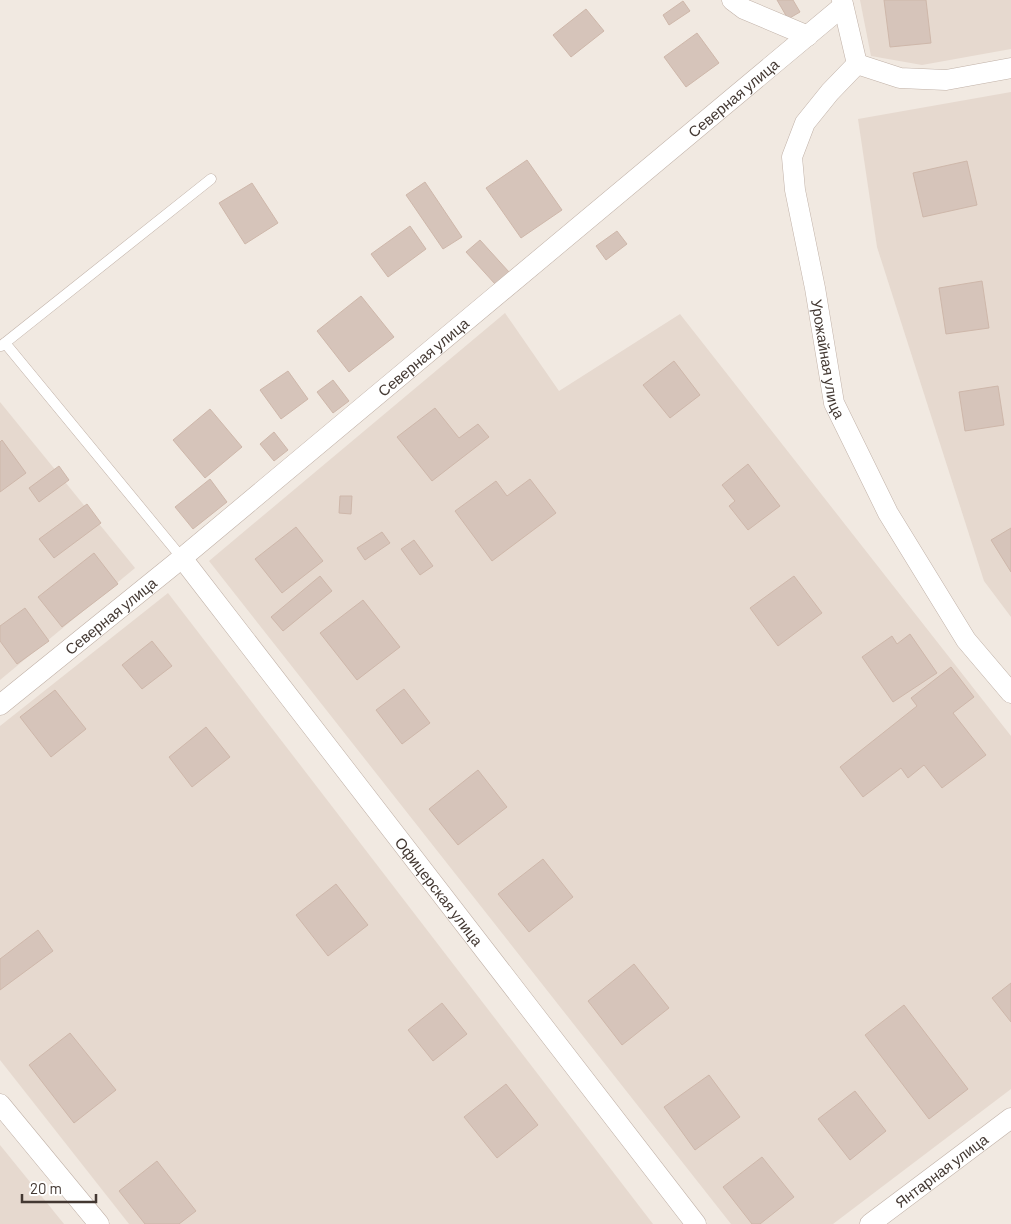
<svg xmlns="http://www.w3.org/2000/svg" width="1011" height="1224" font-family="Barlow,sans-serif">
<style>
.residential{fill:#e6d9cf}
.building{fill:#d6c4ba;stroke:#ceb7aa}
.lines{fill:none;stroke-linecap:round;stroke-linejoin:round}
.lane-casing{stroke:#c0b1a7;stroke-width:11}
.street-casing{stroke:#c0b1a7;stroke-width:21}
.lane{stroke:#fff;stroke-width:10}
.street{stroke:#fff;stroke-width:20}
.labels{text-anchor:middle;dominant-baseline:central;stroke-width:4;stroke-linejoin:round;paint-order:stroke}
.street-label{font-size:15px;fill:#433832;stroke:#fff}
</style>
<rect width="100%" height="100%" fill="#f1e9e1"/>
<g class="residential">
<polygon points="860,0 1011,0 1011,49 922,65 871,56"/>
<polygon points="1011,92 1011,617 984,581 877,247 858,119"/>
<polygon points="505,313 559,391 680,314 1011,736 1011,1089 833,1224 731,1224 209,561"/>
<polygon points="0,402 135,568 0,680"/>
<polygon points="168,593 653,1224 129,1224 0,1060 0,726"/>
<polygon points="0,1145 64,1224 0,1224"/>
</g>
<g class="building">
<polygon points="777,0 793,0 800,12 788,19"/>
<polygon points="884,0 926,0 931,43 890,47"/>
<polygon points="683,1 690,11 669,25 663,15"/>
<polygon points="586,9 604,31 571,57 553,35"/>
<polygon points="697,33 719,63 686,87 664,57"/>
<polygon points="527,160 562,210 521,238 486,188"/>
<polygon points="967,161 977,205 923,217 913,173"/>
<polygon points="425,182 462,237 443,249 406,195"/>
<polygon points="252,183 278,223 245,244 219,203"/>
<polygon points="410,226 426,249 388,277 371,254"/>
<polygon points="617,231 627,244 606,260 596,246"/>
<polygon points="480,240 509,272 495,284 466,252"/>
<polygon points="982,281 989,328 946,334 939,288"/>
<polygon points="361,296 394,337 349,372 317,331"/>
<polygon points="674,361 700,395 670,418 643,385"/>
<polygon points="288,371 308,399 281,419 260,390"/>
<polygon points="333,380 349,401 333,413 317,392"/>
<polygon points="998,386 1004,425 965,431 959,392"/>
<polygon points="435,408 459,438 478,424 489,437 432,481 397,437"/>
<polygon points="210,409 242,447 205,478 173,440"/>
<polygon points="274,432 288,450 274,461 260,444"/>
<polygon points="2,440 26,473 0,492 0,442"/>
<polygon points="748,464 780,506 748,530 729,506 735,501 722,485"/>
<polygon points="59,466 69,480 39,502 29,488"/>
<polygon points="210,479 227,502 193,529 175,507"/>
<polygon points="530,479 556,513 492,561 455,511 496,481 507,496"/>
<polygon points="340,496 352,496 351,514 339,513"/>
<polygon points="87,504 101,523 54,558 39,539"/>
<polygon points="296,527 323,561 282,593 255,559"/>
<polygon points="1011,528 1011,572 991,540"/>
<polygon points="382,532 390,543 365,560 357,548"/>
<polygon points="414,540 433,566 420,575 401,549"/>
<polygon points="94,553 118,584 62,627 38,597"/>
<polygon points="320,576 332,591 283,631 271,617"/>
<polygon points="794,576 822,613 778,646 750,608"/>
<polygon points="363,600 400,647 357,680 320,633"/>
<polygon points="25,608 49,641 17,664 0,641 0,626"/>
<polygon points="910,634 937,673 893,702 862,657 892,636 897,644"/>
<polygon points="152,641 172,666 142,689 122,665"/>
<polygon points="951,667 974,697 953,713 986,755 942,788 924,765 908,778 901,768 863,797 840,767 917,706 911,698"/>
<polygon points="404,689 430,723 402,744 376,710"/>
<polygon points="55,690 86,729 51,757 20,717"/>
<polygon points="206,727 230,757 192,787 169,757"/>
<polygon points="478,770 507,807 458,845 429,809"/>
<polygon points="543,859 573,897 529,932 498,894"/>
<polygon points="336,884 368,925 328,956 296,915"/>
<polygon points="38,930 53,951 0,990 0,959"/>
<polygon points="634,964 669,1008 622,1045 588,1001"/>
<polygon points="1011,983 1011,1022 992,998"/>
<polygon points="442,1003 467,1034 433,1061 408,1030"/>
<polygon points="904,1005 968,1089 929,1119 865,1035"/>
<polygon points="70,1033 116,1090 74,1123 29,1065"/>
<polygon points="709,1075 740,1117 695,1150 664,1107"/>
<polygon points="506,1084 538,1125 497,1158 464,1117"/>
<polygon points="855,1091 886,1131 850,1160 818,1119"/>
<polygon points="762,1157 794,1197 760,1224 752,1224 723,1187"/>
<polygon points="157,1161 196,1211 179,1224 145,1224 119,1191"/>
</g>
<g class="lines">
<defs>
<g id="lane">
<polyline points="5,343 182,558"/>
<polyline points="1,346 211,179"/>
</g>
<g id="street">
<polyline points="732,0 744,9 808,36"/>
<path id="s1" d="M842,0L857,64L830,92L805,123L792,157L795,190L815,288L834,403L888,513L966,640L1011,693"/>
<polyline points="857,64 900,78 946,80 1011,68"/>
<path id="s2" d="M182,558L696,1224"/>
<path id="s3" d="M0,705L182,558L843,6"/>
<polyline points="0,1104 99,1224"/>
<path id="s4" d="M870,1224L1011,1118"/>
</g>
</defs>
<use href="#lane" class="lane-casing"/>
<use href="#street" class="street-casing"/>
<use href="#lane" class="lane"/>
<use href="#street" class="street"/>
</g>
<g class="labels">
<g class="street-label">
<text stroke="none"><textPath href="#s3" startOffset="952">Северная улица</textPath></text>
<text stroke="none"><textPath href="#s3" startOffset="548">Северная улица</textPath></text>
<text stroke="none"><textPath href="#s1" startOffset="386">Урожайная улица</textPath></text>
<text stroke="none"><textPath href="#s3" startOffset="142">Северная улица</textPath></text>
<text stroke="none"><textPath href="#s2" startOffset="421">Офицерская улица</textPath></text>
<text stroke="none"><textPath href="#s4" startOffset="89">Янтарная улица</textPath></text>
</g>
</g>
<path d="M22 1194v8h74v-8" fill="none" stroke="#433832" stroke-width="2.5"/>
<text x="30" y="1194" font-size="15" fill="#433832" stroke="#ffffff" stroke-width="4" paint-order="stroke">20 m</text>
</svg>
